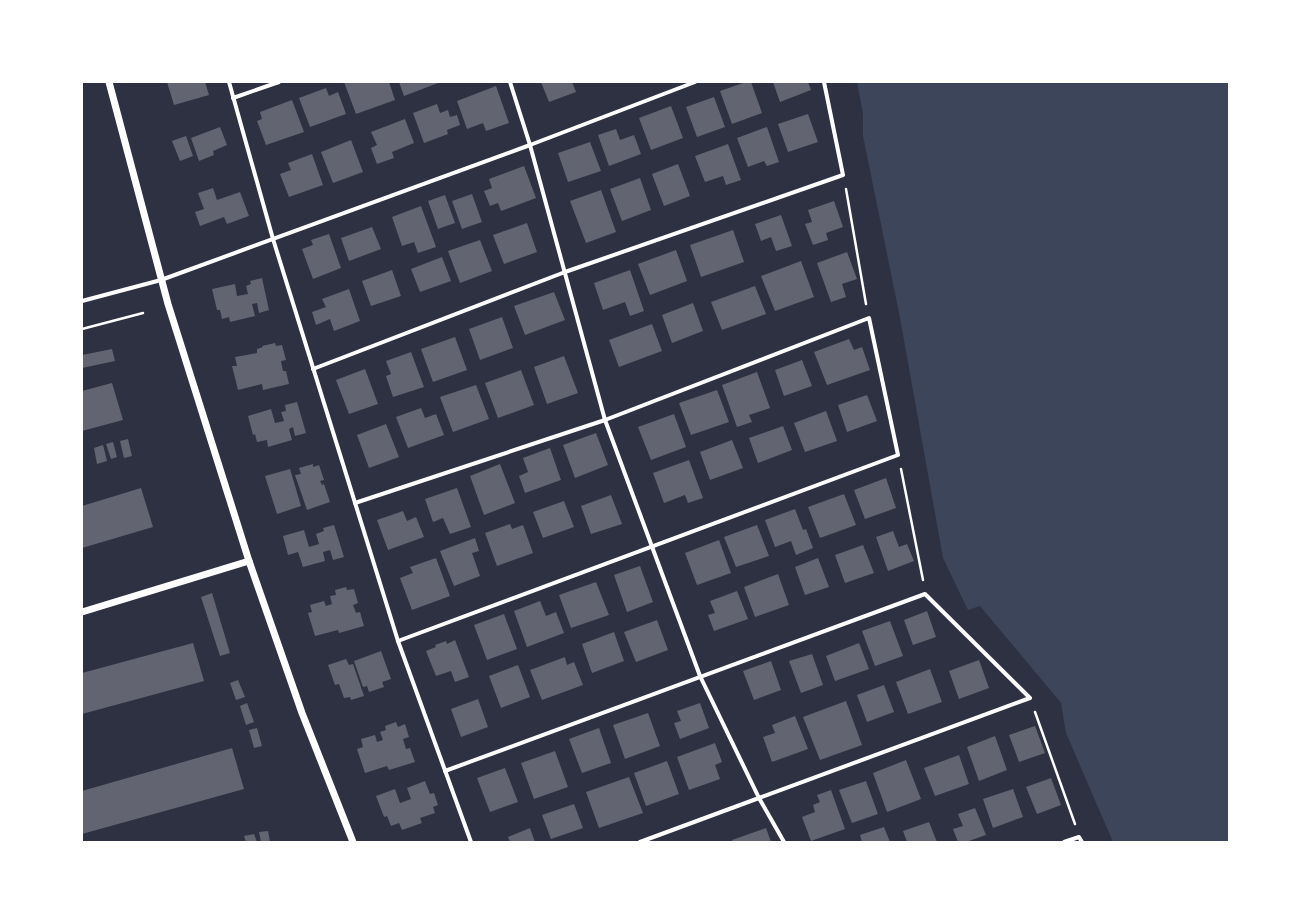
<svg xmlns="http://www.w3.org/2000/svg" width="1311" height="924" font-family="'Sofia Sans Condensed',sans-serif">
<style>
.green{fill:#3c4559}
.building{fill:#626471}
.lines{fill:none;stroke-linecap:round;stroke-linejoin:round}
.path{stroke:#fff;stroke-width:2.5}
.minor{stroke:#fff;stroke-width:4}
.tertiary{stroke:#fff;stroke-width:7}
</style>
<rect width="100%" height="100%" fill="#2d3142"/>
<polygon class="green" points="857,82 1229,82 1229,842 1113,842 1066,733 1061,703 980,606 968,610 943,558 900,318 863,136 863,114"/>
<g class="building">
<polygon points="167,82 205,82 209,95 174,105"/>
<polygon points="344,82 389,82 395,100 356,114"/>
<polygon points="399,82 438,82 438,83 404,96"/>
<polygon points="541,82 572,82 576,92 549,102"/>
<polygon points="746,82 751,82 762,113 732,124 720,91"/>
<polygon points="773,82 808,82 811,90 780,102"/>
<polygon points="496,86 509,123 486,131 483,123 467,129 457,101"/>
<polygon points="326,88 329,96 338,92 346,114 310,127 299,98"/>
<polygon points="714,97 725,127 697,137 686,107"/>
<polygon points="292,100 304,132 266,145 257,121 262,119 260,112"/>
<polygon points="437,104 440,113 448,110 450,117 457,115 460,125 447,130 448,134 424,143 413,113"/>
<polygon points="671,106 683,138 651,150 639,118"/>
<polygon points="808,114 818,142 788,152 778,124"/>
<polygon points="405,119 414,143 392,152 394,158 377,164 371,148 377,145 371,132"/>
<polygon points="220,127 227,145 213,151 214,155 199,161 191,138"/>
<polygon points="767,127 779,162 767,166 764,161 748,167 737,138"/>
<polygon points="616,129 620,140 634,135 641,154 609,166 598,135"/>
<polygon points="186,136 193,156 180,161 172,141"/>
<polygon points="351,140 363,172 333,183 321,152"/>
<polygon points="590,142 601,171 568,182 558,153"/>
<polygon points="728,144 741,180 726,185 723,176 705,182 695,156"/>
<polygon points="312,154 323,185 289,197 280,174 291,170 288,163"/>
<polygon points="678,164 690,196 664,206 652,174"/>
<polygon points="524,166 536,198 501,211 498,203 490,206 484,191 492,188 489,179"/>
<polygon points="640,178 651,210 622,221 610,189"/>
<polygon points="213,188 217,200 240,192 249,216 227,224 224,217 200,226 195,212 204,209 198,193"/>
<polygon points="601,190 616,232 586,243 570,201"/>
<polygon points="472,194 482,222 462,229 452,201"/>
<polygon points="445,195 455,223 438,229 428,201"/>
<polygon points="834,201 843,227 826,233 828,240 813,245 805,224 812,222 808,210"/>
<polygon points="421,206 436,247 418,253 414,242 402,246 392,217"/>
<polygon points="781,215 792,246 776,251 771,237 761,241 755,224"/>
<polygon points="527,223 537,252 504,264 493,235"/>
<polygon points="372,227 381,249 349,261 341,238"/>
<polygon points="733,230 744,262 701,277 690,245"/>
<polygon points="329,234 341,268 313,279 302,249 313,245 311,240"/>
<polygon points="480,240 492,271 460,283 448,251"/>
<polygon points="676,250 687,281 650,295 638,264"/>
<polygon points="847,252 857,279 842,284 846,297 831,302 817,263"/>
<polygon points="442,257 451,281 420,292 411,269"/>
<polygon points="801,261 814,297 775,311 761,276"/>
<polygon points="392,270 401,296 371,306 362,281"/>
<polygon points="630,270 644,311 630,316 625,302 603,310 594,283"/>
<polygon points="262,278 269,310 259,313 257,303 252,304 255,316 230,322 229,317 222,319 220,310 217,310 212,289 235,284 237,296 248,294 246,286 251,284 250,281"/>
<polygon points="755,286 766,314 722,330 711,302"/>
<polygon points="349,289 360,321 334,331 330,319 316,325 312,312 326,307 322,299"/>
<polygon points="554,292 565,320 525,335 514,306"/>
<polygon points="693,303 703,331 672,343 662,315"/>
<polygon points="502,317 513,348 480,360 469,329"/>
<polygon points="652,324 662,351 619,367 609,340"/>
<polygon points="455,337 467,370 433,382 421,349"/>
<polygon points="849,339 854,350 862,347 870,370 827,385 814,352"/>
<polygon points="275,343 276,346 282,345 286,360 281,361 283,371 286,371 289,384 263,390 262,384 238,390 232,366 237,366 235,357 257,353 257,349 263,347 262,346"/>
<polygon points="112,349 115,361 82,368 82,355"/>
<polygon points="411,352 424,387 393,397 386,376 391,374 386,361"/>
<polygon points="564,356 578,393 547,404 534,367"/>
<polygon points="802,360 812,386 784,396 775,370"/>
<polygon points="365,369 378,404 349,414 336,380"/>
<polygon points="521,370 534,405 498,418 485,383"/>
<polygon points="757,372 770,408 749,415 752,422 737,427 722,385"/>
<polygon points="112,383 123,420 82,431 82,391"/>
<polygon points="476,385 489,419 453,432 440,397"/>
<polygon points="717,390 729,422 691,435 679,403"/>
<polygon points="867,395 877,421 847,432 838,405"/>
<polygon points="297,402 306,433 295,436 293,427 289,429 292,440 268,447 267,440 257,442 255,434 253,435 248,416 271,409 275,423 284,421 281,412 286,411 285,405"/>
<polygon points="421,408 425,418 436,414 444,435 408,448 396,417"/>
<polygon points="826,411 837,441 805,452 794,423"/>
<polygon points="674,414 686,447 651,460 638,427"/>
<polygon points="386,424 399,457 369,468 357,435"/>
<polygon points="783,426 792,450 758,463 749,438"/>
<polygon points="596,433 608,465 575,478 563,445"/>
<polygon points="128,439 132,456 124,458 120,441"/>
<polygon points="732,440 743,468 710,480 700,452"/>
<polygon points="113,442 117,457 111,459 106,444"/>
<polygon points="103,445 107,461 97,464 94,448"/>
<polygon points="550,448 561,480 525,493 519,476 528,472 523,458"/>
<polygon points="689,460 703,498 688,503 685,495 664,503 653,473"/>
<polygon points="313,464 313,467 319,465 324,480 320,481 322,485 324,484 330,502 307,510 295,475 301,474 299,468"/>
<polygon points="500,464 515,503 484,515 470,476"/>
<polygon points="290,469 301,506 277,514 265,476"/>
<polygon points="886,478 896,508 865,519 854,490"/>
<polygon points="141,488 153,527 82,548 82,506"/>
<polygon points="457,488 471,527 450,534 443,518 433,522 425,499"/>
<polygon points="844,494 856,525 820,538 808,507"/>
<polygon points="611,495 622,524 591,534 581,506"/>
<polygon points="564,501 574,527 543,538 533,512"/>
<polygon points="795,509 803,530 806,529 813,548 796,555 791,541 775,547 765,520"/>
<polygon points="403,511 407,521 416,517 424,537 388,550 377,520"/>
<polygon points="510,524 512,529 523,525 533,553 497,566 485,533"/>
<polygon points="334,525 344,557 333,560 330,550 323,552 325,561 303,567 298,552 288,555 283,536 304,530 309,547 319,544 316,534 324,531 323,528"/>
<polygon points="757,525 769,556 736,567 724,537"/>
<polygon points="893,531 899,547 907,544 914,561 888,571 876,537"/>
<polygon points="475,538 479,551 472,553 480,576 454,586 440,551"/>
<polygon points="719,540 731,573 697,585 685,553"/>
<polygon points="863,545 874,573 845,583 835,555"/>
<polygon points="436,558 450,596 412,610 400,578 413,573 410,567"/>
<polygon points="818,558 829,587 805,595 795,567"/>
<polygon points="640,566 653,602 627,612 614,575"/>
<polygon points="778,574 789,605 755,617 744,587"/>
<polygon points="596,582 609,615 571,628 559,595"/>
<polygon points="346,587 347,590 354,589 358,603 353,605 356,613 360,612 364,626 339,633 338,630 315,636 308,613 312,612 310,605 324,601 326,606 332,604 330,596 336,595 335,590"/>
<polygon points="737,591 748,619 714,631 708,615 715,613 710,601"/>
<polygon points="212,593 230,653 220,656 201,597"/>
<polygon points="540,601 546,616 556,612 564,633 527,647 514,611"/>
<polygon points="927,611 936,637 913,645 904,620"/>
<polygon points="504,614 517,649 487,660 474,625"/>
<polygon points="657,620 668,650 636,662 624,632"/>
<polygon points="890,621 903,656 875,666 862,631"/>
<polygon points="614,632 624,661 592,673 582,644"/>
<polygon points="455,640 469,677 455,682 451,671 436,676 426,651 436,647 435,645 446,641 447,644"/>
<polygon points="193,643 204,681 82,714 82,673"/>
<polygon points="859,643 869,669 835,681 826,656"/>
<polygon points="381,651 391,679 382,682 384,687 369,692 367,686 363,687 354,661"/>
<polygon points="812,654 823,685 801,693 789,661"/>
<polygon points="565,657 567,665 574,662 583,685 542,700 530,670"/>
<polygon points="346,659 349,665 353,664 364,696 351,700 350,697 344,698 339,684 335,685 328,665"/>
<polygon points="979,660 989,688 959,699 949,671"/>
<polygon points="771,661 781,690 754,700 743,671"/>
<polygon points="518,665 530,697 501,708 489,676"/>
<polygon points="930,669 942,702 908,714 896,682"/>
<polygon points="238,680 245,697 236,700 230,683"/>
<polygon points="884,685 894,712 867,722 857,695"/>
<polygon points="478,699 488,727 461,737 451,709"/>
<polygon points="846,701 862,745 820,760 803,717"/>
<polygon points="247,703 254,722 246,725 240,706"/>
<polygon points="700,703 709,728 680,739 674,723 681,721 677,711"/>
<polygon points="648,713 660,746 625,759 613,725"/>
<polygon points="795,716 808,749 772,762 763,737 775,733 772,725"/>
<polygon points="396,722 398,727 405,724 409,737 403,739 406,749 410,748 415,762 389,770 387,766 365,773 357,749 363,747 361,739 375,735 377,742 383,740 380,732 386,730 385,726"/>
<polygon points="1035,726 1045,753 1019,762 1009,735"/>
<polygon points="257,728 262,746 254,748 249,730"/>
<polygon points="599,728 611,763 582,773 569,739"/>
<polygon points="995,736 1007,770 979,781 967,747"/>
<polygon points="715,743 722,762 715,765 720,779 689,790 677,757"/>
<polygon points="232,748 244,789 82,834 82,791"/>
<polygon points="555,751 568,787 534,799 521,763"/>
<polygon points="959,755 969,784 935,796 924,768"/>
<polygon points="906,760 921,799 887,812 873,773"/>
<polygon points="667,761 679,794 646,806 634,773"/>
<polygon points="505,768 518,802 490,812 477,778"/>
<polygon points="629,777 643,813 599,828 586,792"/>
<polygon points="1051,778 1061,805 1037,814 1026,787"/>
<polygon points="425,781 430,794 434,793 438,805 433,807 435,813 420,818 422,823 402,830 399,823 391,826 387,816 384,817 376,796 395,789 400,803 411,799 407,788"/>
<polygon points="866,781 878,814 852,823 839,790"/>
<polygon points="1013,789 1023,817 993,828 983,799"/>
<polygon points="831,790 845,829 811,841 802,817 815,812 813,805 820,802 817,795"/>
<polygon points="574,804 583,828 551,839 542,815"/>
<polygon points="975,808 986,835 966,842 958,842 953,829 963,826 958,814"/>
<polygon points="929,822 937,842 907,842 903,831"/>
<polygon points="884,827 890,842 862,842 860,835"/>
<polygon points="530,828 535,842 510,842 508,837"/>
<polygon points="766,828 771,842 733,842 732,840"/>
<polygon points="268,831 270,842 261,842 259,832"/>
<polygon points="254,834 257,842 246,842 244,836"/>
</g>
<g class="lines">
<g class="path">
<polyline points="846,189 866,304"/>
<polyline points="82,329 143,313"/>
<polyline points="901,469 923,580"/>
<polyline points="1035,712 1075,824"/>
</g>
<g class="minor">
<polyline points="229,82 273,239 398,641 471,842"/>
<polyline points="510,82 530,145 695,82"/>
<polyline points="233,98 279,82"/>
<polyline points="82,301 161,280 530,145 605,420 700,676 759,798 640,842"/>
<polyline points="313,369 565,272 843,175 824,82"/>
<polyline points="355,503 605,420 869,318 898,455 398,641"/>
<polyline points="445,771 925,594 1030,698 759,798 784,842"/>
<polyline points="1064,842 1079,837 1082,842"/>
</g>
<g class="tertiary">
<polyline points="109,82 168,304 249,561 302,713 353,842"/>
<polyline points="82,612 249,561"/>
</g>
</g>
<rect width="1311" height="924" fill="none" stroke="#ffffff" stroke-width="166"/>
</svg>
